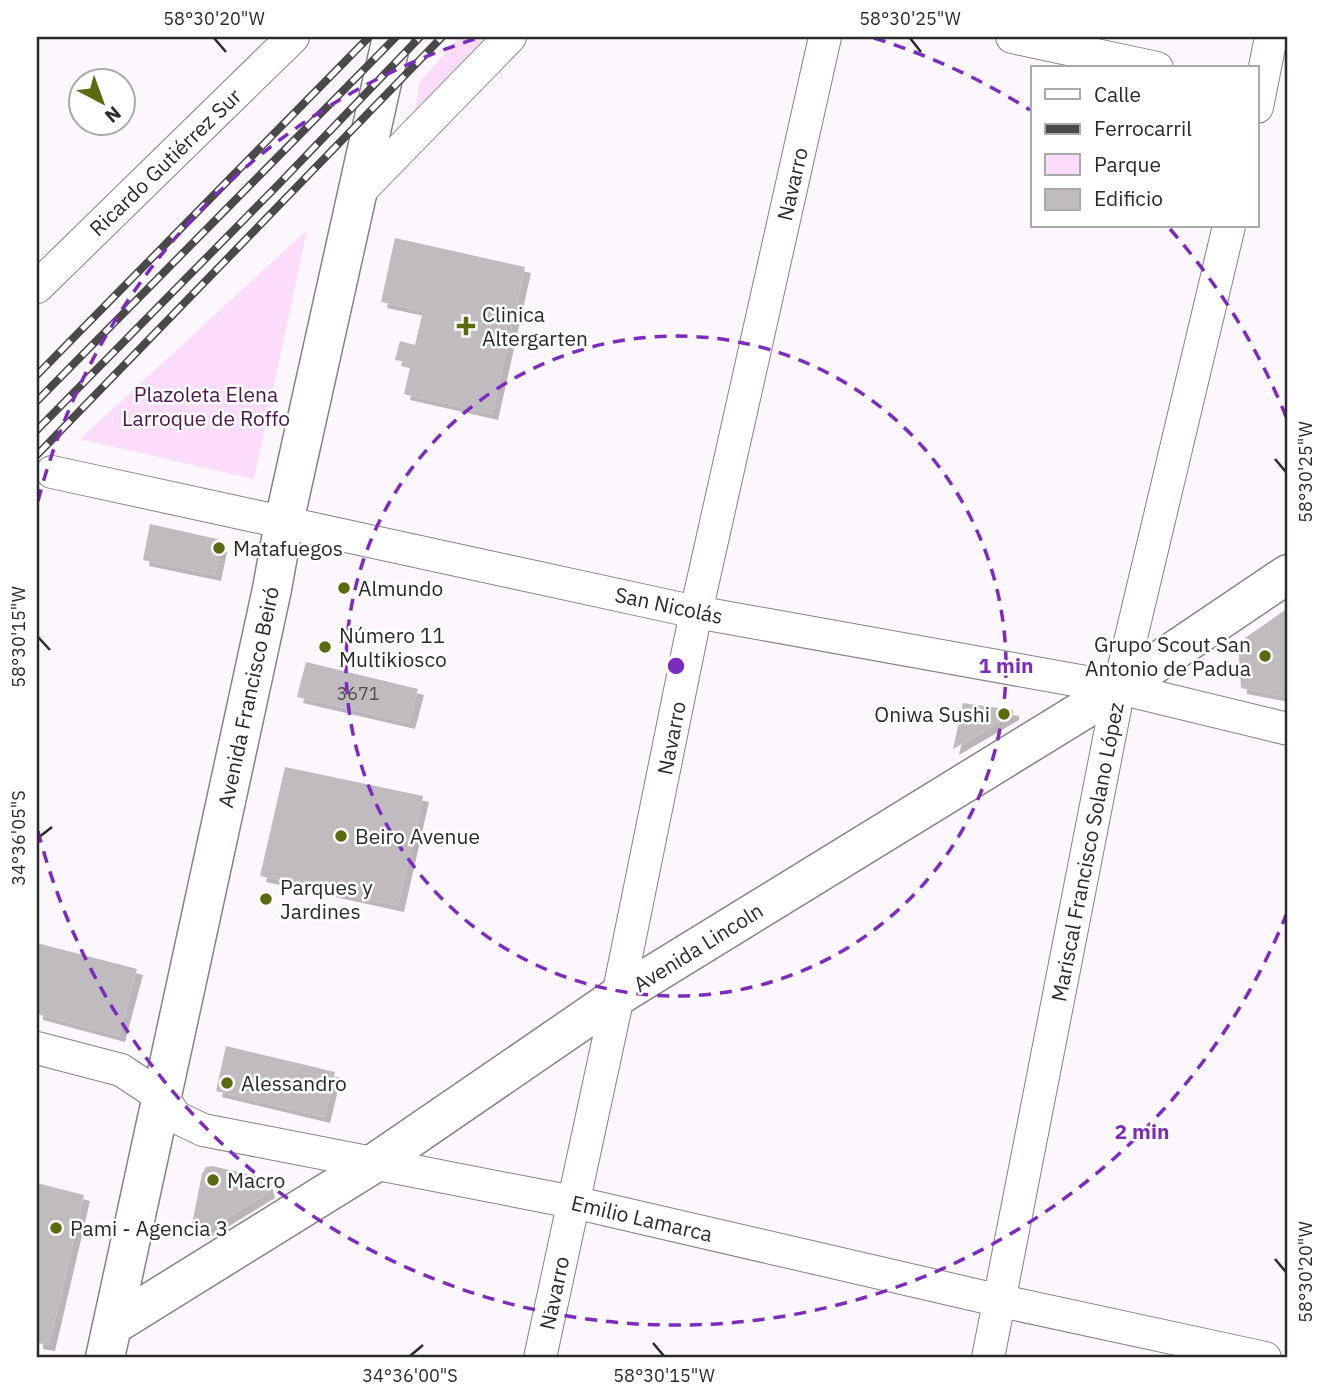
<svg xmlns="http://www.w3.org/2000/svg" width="1325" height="1395" font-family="'IBM Plex Sans',sans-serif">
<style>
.green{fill:#fbdcfa}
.building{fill:#bfbbbf;filter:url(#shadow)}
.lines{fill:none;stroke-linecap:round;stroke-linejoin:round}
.minor-casing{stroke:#868286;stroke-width:34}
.tertiary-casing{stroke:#868286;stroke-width:41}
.secondary-casing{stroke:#868286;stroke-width:41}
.minor{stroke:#fff;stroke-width:32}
.tertiary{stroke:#fff;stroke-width:38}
.secondary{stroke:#fff;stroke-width:38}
.rail-casing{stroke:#4a494a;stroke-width:8}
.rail{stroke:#fff;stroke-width:5;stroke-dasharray:16;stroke-linecap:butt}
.ticks{fill:none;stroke:#2b2a2b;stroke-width:2.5}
.ring{fill:none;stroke:#7b2cbf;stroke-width:3.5;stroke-dasharray:12 9}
.poi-dot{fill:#5d690f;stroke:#fff;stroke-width:2.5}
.labels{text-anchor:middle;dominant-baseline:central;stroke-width:5;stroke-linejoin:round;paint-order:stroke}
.number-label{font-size:18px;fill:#504e50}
.street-label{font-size:21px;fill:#2b2a2b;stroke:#fff}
.poi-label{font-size:21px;fill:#2b2a2b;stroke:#fff;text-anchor:start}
.park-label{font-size:21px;fill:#4d144d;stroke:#fff}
.centre{fill:#7b2cbf;stroke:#fff;stroke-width:3.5}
.ring-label{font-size:21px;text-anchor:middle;font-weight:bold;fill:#7b2cbf;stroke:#fff;stroke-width:5;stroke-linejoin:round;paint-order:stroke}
.neatline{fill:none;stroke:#2b2a2b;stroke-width:2.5}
.ticks-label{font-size:18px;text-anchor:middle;fill:#2b2a2b}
</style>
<defs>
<filter id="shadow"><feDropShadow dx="6" dy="6" stdDeviation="0" flood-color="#0004"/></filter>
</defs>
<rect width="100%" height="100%" fill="#fcf7fc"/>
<g class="green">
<polygon points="459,37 495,37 419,112 415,110 419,83"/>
<polygon points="307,230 254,479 80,439"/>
</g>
<g class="building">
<polygon points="395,238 525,267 492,414 404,394 410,368 405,367 406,362 395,360 400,341 415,345 423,311 381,302"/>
<polygon points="150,524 217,539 221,546 215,575 143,560"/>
<polygon points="1285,610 1288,616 1288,697 1241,688 1238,643"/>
<polygon points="306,662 418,689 409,723 297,697"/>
<polygon points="963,703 1013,710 1013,714 953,749"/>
<polygon points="285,767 423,796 398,906 260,876"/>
<polygon points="37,943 137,969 119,1036 37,1014"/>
<polygon points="226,1046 335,1072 324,1117 216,1091"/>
<polygon points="212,1166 265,1178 269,1192 202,1233 197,1230 192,1224 202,1174 206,1167"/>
<polygon points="37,1183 84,1195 49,1345 37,1343"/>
</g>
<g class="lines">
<defs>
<g id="minor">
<polyline points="1012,37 1157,68"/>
<polyline points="1257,107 1271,37"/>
<polyline points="359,192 510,37"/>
<polyline points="37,287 293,37"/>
<polyline points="52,472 696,612 1119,688 1288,729"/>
<polyline points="37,1048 121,1070 162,1097 176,1117 203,1130 573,1202 1001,1301 1265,1358"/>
<polyline points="540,1358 618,996 696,612 825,37"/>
<polyline points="988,1358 1119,688 1229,226"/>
</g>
<polyline id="tertiary" points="112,1326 373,1164 618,996 1119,688 1288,574"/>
<polyline id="secondary" points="105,1358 272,589 284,522 392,37"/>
</defs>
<use href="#minor" class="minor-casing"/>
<use href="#tertiary" class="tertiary-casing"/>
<use href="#secondary" class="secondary-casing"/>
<use href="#minor" class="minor"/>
<use href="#tertiary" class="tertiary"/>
<use href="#secondary" class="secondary"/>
<defs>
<g id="rail">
<polyline points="37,375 369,37"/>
<polyline points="37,401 396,37"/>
<polyline points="37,430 277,186 420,37"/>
<polyline points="37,455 442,37"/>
</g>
</defs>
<use href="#rail" class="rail-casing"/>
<use href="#rail" class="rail"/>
</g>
<path class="ticks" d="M214,38L226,52M910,38L921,52M1275,459L1286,472M38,637L50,650M38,838L52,827M1275,1259L1286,1272M653,1343L664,1356M410,1356L423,1345"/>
<g class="ring">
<circle cx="676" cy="666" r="330"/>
<path d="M1287 913A659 659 0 0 1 38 831M38 501A659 659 0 0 1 478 38M874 38A659 659 0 0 1 1030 110M1170 229A659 659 0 0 1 1287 419"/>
</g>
<g class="poi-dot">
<path d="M462.5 315.5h7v7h7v7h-7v7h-7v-7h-7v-7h7z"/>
<circle cx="219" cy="548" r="7"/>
<circle cx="344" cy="588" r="7"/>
<circle cx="325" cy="647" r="7"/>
<circle cx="1265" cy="656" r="7"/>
<circle cx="1004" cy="714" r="7"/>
<circle cx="341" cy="836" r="7"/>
<circle cx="266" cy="899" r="7"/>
<circle cx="227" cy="1083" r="7"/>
<circle cx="213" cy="1180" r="7"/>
<circle cx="56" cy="1228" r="7"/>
</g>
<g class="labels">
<g class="number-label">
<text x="358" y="693">3671</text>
</g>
<g class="street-label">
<text transform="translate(165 162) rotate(-44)">Ricardo Gutiérrez Sur</text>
<text transform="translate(792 184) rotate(-77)">Navarro</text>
<text transform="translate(669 605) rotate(12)">San Nicolás</text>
<text transform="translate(248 697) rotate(-78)">Avenida Francisco Beiró</text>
<text transform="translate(671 738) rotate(-79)">Navarro</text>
<text transform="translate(1087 852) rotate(-79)">Mariscal Francisco Solano López</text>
<text transform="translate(698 947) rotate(-32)">Avenida Lincoln</text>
<text transform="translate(642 1218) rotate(13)">Emilio Lamarca</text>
<text transform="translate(554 1293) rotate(-78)">Navarro</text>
</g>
<g class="poi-label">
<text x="482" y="314">Clinica<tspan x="482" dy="24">Altergarten</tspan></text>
<text x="233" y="548">Matafuegos</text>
<text x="358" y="588">Almundo</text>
<text x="339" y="635">Número 11<tspan x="339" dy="24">Multikiosco</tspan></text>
<text x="1251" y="644" text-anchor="end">Grupo Scout San<tspan x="1251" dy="24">Antonio de Padua</tspan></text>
<text x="990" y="714" text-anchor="end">Oniwa Sushi</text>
<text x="355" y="836">Beiro Avenue</text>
<text x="280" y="887">Parques y<tspan x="280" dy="24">Jardines</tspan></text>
<text x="241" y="1083">Alessandro</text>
<text x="227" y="1180">Macro</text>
<text x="70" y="1228">Pami - Agencia 3</text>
</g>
<g class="park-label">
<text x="206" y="394">Plazoleta Elena<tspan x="206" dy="24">Larroque de Roffo</tspan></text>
</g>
</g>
<circle cx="676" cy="666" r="10" class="centre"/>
<g class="ring-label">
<text x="1006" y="673">1 min</text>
<text x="1142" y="1139">2 min</text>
</g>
<rect width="1325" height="1395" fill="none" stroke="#ffffff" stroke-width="77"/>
<rect x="1031" y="66" width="228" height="161" fill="#ffffff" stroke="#aaaaaa" stroke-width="2"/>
<rect x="1045" y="89" width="35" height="10" fill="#ffffff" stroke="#aaaaaa" stroke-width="2"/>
<text x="1094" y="102" font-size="21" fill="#2b2a2b">Calle</text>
<rect x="1045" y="124" width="35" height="10" fill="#4a494a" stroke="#aaaaaa" stroke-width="2"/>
<text x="1094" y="136" font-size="21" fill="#2b2a2b">Ferrocarril</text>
<rect x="1045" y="154" width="35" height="21" fill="#fbdcfa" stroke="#aaaaaa" stroke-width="2"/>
<text x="1094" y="172" font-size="21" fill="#2b2a2b">Parque</text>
<rect x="1045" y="189" width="35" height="21" fill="#bfbbbf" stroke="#aaaaaa" stroke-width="2"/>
<text x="1094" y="206" font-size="21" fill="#2b2a2b">Edificio</text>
<g transform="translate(102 102) rotate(139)"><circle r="33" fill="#ffffff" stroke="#aaaaaa" stroke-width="2"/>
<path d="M0-5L12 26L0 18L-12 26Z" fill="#5d690f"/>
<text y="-10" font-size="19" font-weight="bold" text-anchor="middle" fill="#2b2a2b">N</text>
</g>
<rect x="38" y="38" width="1248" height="1318" class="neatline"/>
<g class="ticks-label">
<text x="214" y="25">58°30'20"W</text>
<text x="910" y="25">58°30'25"W</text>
<text transform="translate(1306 472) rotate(-90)" y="6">58°30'25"W</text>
<text transform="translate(19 637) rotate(-90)" y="6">58°30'15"W</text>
<text transform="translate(19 838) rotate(-90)" y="6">34°36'05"S</text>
<text transform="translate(1306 1272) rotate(-90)" y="6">58°30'20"W</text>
<text x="410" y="1382">34°36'00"S</text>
<text x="664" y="1382">58°30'15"W</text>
</g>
</svg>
